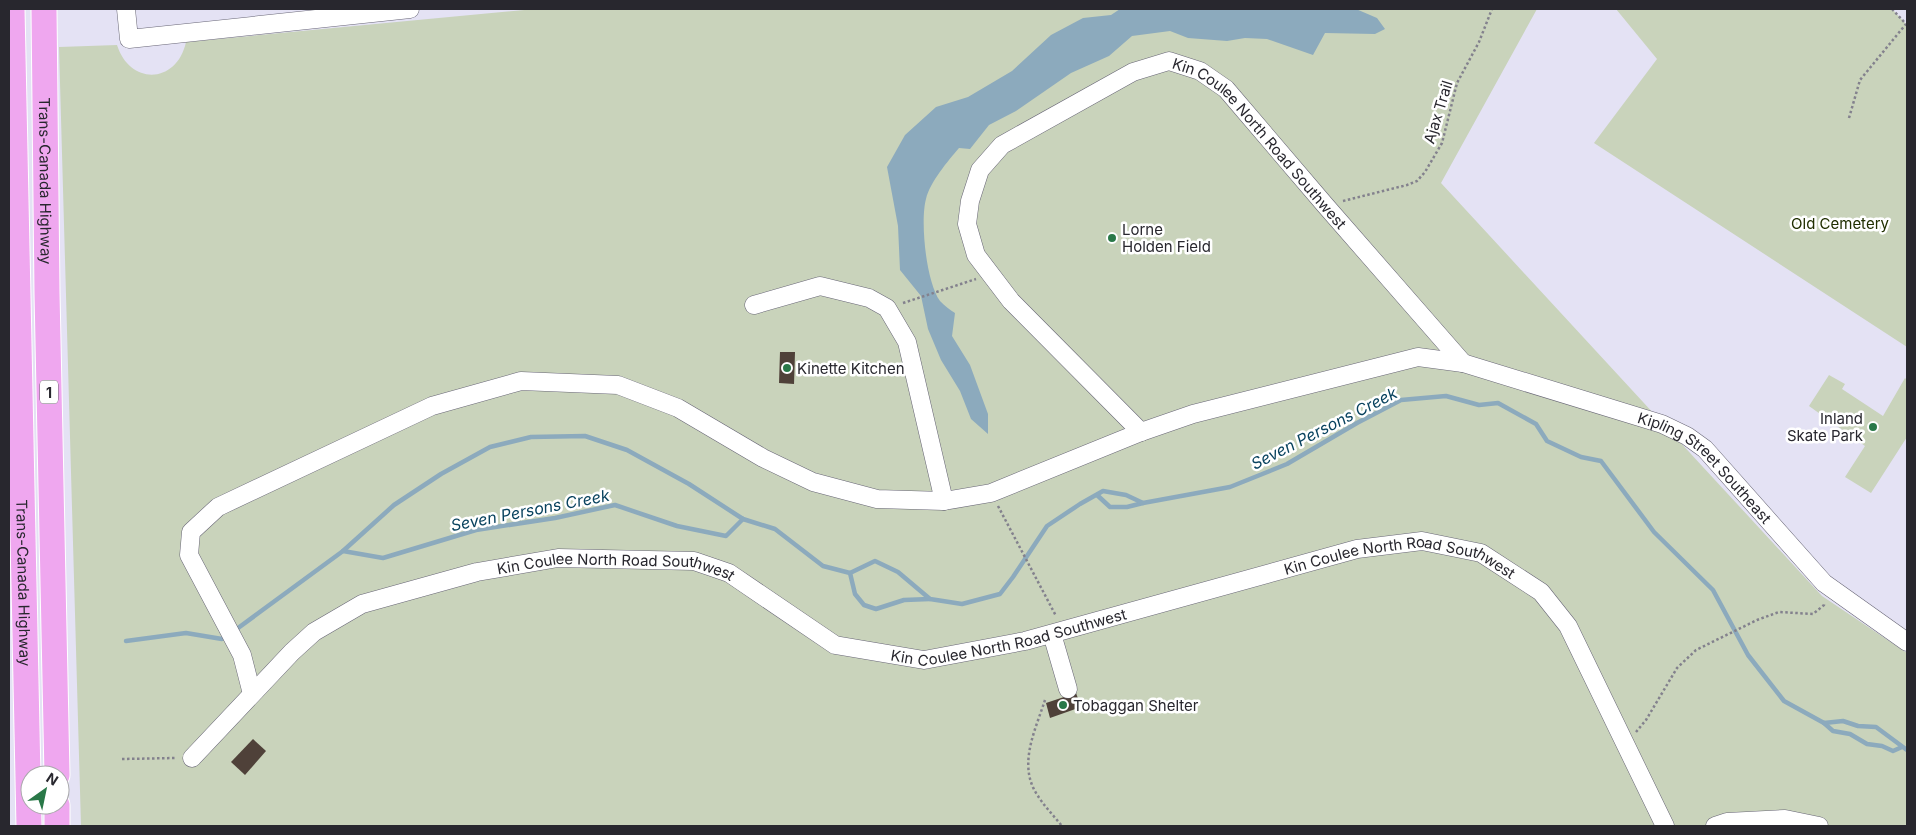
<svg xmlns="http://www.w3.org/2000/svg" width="1916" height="835" font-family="Inter,sans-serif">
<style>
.green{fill:#c9d3bb}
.water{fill:#8caabd}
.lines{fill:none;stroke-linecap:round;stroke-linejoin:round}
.stream{stroke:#8caabd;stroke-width:4.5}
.building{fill:#4f4139}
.minor-casing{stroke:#686676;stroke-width:19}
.highway-casing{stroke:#fff;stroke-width:27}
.path{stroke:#83818d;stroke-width:2.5;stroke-dasharray:2.5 2.5;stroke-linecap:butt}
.minor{stroke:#fff;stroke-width:18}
.highway{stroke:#efa7ef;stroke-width:25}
.poi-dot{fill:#297848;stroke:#fff;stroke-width:2}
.labels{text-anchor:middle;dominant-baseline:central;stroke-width:5;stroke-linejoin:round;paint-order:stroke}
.shield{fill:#fff;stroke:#68686d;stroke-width:1}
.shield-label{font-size:14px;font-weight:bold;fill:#28272e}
.street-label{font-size:15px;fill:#28272e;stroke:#fff}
.park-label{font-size:15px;fill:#202f00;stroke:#fff}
.poi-label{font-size:15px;fill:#28272e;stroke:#fff;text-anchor:start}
.water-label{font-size:16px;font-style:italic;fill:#08425e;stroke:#fff}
</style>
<rect width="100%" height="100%" fill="#e4e2f4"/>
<g class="green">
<path d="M535,9H1537L1441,183L1822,596L1907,653V826H81L59,47L117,45C130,86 177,84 186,42Z"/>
<polygon points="1616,9 1892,9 1907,25 1907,347 1594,143 1657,59"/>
<polygon points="1829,375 1845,384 1842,389 1883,416 1905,378 1907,380 1907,437 1871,493 1845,477 1865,446 1809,406"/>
</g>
<path class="water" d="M1120,9H1356L1377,18L1385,29L1375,34L1325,33L1313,55L1267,39L1245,38L1227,41L1188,38L1170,31L1132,36L1109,56L1071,73L1016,111L989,125L970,149L959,148C948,161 930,182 926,199C920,221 926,282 940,301C944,305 950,310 955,313L952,336L970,365L988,414V434L971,419L960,391L941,360L928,329L921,296L900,270L898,226L887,167L905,135L936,107L968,97L1012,71L1051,35L1083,18L1111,15Z"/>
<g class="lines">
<g class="stream">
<polyline points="1097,495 1110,507 1127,507 1143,503"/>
<polyline points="343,551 383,558 476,530 555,518 615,505 677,526 726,536 743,519"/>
<polyline points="850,573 855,594 864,605 876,609 904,600 930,599"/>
<polyline points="234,631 343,551 394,505 441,474 490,447 531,437 585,436 627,450 689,484 743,519 775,529 823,566 850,573 875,561 898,572 930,599 962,604 1000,594 1013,577 1047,526 1080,504 1103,491 1126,495 1143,503 1230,487 1287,464 1357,423 1401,400 1446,396 1479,405 1498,403 1536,424 1547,441 1581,457 1601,461 1654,532 1713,590 1748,655 1784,701 1824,723 1843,721 1858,726 1876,727 1907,750"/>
<polyline points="126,641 186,633 222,639 228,635"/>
<polyline points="1824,723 1833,731 1850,734 1867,744 1882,746 1893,751 1902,747"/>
</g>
</g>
<g class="building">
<polygon points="780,352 795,352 794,384 779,383"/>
<polygon points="1076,693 1081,707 1050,718 1046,703"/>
<polygon points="253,739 266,751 245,775 231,762"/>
</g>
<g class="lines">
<defs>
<g id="minor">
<polyline points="126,9 129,39 410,9"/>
<polyline points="754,305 820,286 869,298 887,308 907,342 944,501"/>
<path id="s1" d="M1141,432L1011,301L976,255L967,224L970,201L980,170L1002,145L1133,72L1169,61L1200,71L1226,89L1325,205L1463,363"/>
<polyline points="1052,634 1068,689"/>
<path id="s2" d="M252,694L242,655L189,555L191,532L218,507L432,406L521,381L618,385L678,408L763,458L813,482L877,499L944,501L991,493L1141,432L1193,414L1418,357L1463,363L1662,424L1687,436L1705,449L1824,583L1907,642"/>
<path id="s3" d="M192,758L292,652L314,632L362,604L477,572L558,558L694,561L729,573L835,645L924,660L1025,641L1357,549L1422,541L1481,553L1541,592L1568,626L1665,826"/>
<polyline points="1715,826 1727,822 1785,819 1819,826"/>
</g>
<g id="highway">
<path id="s4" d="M12,9L29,826"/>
<path id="s5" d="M44,9L47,293L57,775"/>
<polyline points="57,805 57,826"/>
</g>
</defs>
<use href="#minor" class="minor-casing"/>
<use href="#highway" class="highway-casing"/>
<g class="path">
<polyline points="1892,9 1906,24"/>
<polyline points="1849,118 1860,80 1906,24"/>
<polyline points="1343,201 1407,185 1417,181 1425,172 1442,143 1457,83 1479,42 1492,9"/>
<polyline points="903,303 976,279"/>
<polyline points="998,506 1056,616"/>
<path d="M1045,700C1035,731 1017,766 1038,796C1045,807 1054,816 1062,826"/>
<polyline points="1636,732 1646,720 1677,668 1696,650 1757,620 1779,612 1813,614 1824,605 1824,603"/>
<polyline points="122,759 176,758"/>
</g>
<use href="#minor" class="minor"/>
<use href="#highway" class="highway"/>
</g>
<g class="poi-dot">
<circle cx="1112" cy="238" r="5"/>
<circle cx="787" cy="368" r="5"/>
<circle cx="1873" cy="427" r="5"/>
<circle cx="1063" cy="705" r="5"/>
</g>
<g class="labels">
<rect class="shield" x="40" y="380.5" width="18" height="23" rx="4"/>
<g class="shield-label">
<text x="49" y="392">1</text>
</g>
<g class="street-label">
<text transform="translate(1438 112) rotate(-73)">Ajax Trail</text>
<text stroke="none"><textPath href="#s1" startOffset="676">Kin Coulee North Road Southwest</textPath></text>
<text stroke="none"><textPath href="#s5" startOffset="172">Trans-Canada Highway</textPath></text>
<text stroke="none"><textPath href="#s2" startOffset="1802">Kipling Street Southeast</textPath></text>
<text stroke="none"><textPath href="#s3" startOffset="491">Kin Coulee North Road Southwest</textPath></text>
<text stroke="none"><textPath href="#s3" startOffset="1316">Kin Coulee North Road Southwest</textPath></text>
<text stroke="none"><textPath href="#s4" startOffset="574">Trans-Canada Highway</textPath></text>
<text stroke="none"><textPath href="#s3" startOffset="911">Kin Coulee North Road Southwest</textPath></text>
</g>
<g class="park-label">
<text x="1840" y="223">Old Cemetery</text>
</g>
<g class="poi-label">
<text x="1122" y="229">Lorne<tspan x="1122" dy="17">Holden Field</tspan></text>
<text x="797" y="368">Kinette Kitchen</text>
<text x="1863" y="418" text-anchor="end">Inland<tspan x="1863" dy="17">Skate Park</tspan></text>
<text x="1073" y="705">Tobaggan Shelter</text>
</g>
<g class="water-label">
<text transform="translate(1324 428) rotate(-27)">Seven Persons Creek</text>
<text transform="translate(530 510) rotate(-11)">Seven Persons Creek</text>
</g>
</g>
<rect width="1916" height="835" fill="none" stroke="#28272e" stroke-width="20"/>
<g transform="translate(45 790) rotate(33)"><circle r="24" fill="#ffffff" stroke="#a9a9ab"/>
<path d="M0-4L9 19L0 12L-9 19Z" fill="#297848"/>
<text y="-8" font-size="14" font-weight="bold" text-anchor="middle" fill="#28272e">N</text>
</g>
</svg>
